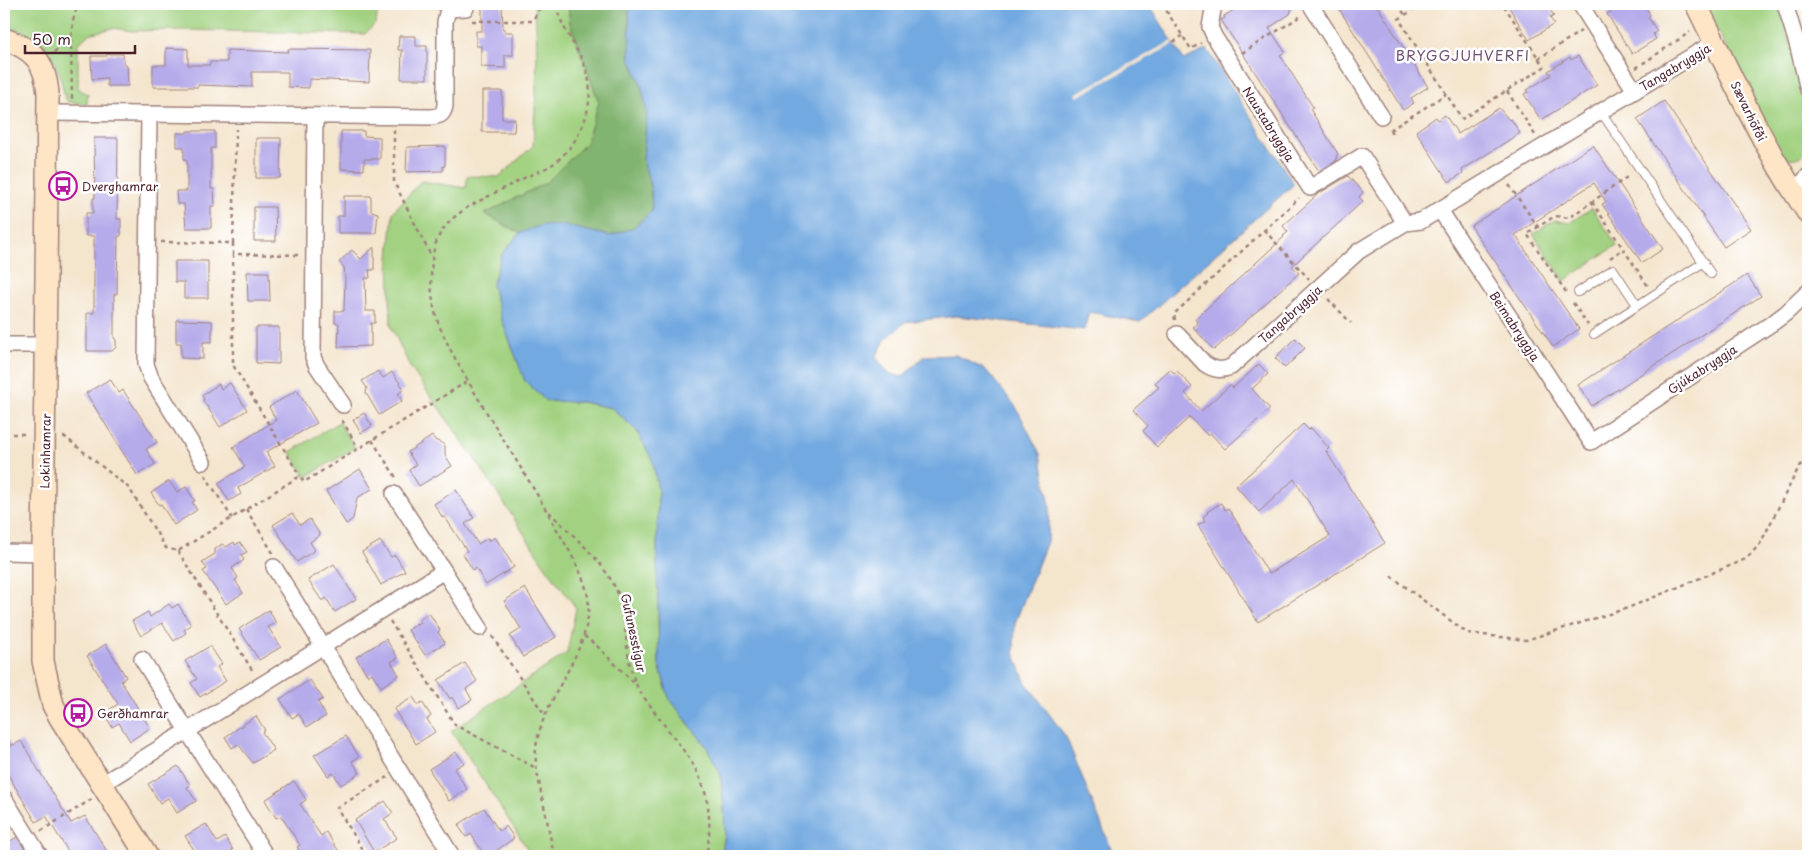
<svg xmlns="http://www.w3.org/2000/svg" width="1812" height="860" font-family="'Playpen Sans',sans-serif">
<style>
.green{fill:#a2d281;stroke:#767856}
.forest{fill:#81b46f;stroke:#666a4d}
.water{fill:#72a9e0;stroke:#5e6486}
.pier{fill:#f4e5cd}
.building{fill:#b5aaea}
.lines{fill:none;stroke-linecap:round;stroke-linejoin:round}
.lane-casing{stroke:#9f827c;stroke-width:10}
.street-casing{stroke:#9f827c;stroke-width:18}
.secondary-casing{stroke:#9f827c;stroke-width:24}
.path{stroke:#9f827c;stroke-width:2.5;stroke-dasharray:4 4;stroke-linecap:butt}
.lane{stroke:#fff;stroke-width:8}
.street{stroke:#fff;stroke-width:15}
.secondary{stroke:#fde5c5;stroke-width:21}
.labels{text-anchor:middle;dominant-baseline:central;stroke-width:5;stroke-linejoin:round;paint-order:stroke}
.street-label{font-size:12px;fill:#4a1f2b;stroke:#fff}
.poi-label{font-size:12px;fill:#4a1f2b;stroke:#fff;text-anchor:start}
.neighbourhood-label{font-size:14px;letter-spacing:1px;fill:#6f506e;stroke:#fff}
</style>
<rect width="100%" height="100%" fill="#fff"/>
<filter id="ink" filterUnits="userSpaceOnUse"><feTurbulence type="fractalNoise" baseFrequency=".02" numOctaves="2"/><feDisplacementMap in="SourceGraphic" scale="10" xChannelSelector="R" yChannelSelector="G"/><feConvolveMatrix kernelMatrix="1 2 1 2 8 2 1 2 1" color-interpolation-filters="sRGB"/></filter>
<filter id="wash" filterUnits="userSpaceOnUse"><feTurbulence type="fractalNoise" baseFrequency=".0096" numOctaves="4" result="noise"/><feDisplacementMap in="SourceGraphic" scale="20" xChannelSelector="R" yChannelSelector="G"/><feGaussianBlur stdDeviation="1.12" result="paint"/><feColorMatrix in="noise" values="0 0 0 0 0 0 0 0 0 0 0 0 0 0 0 0 0 1.4 0 .05"/><feComposite in="paint" operator="in"/></filter>
<g filter="url(#wash)">
<rect width="100%" height="100%" fill="#f4e5cd"/>
<g class="green">
<path d="M4,4H379L376,23L365,34L183,30L131,31L113,28L89,34L78,44V89L88,94L87,104L68,102L65,99C58,61 48,33 4,28Z"/>
<path d="M534,4H568L570,23L599,102L586,143L547,182L485,214L520,233L502,254L492,285L501,318L525,381L546,401L582,402L612,408L636,430L652,459L658,489L657,556L659,665L669,698L706,746L720,772L724,807L725,835L721,856H532L451,731L567,653L576,608L543,563L479,465L410,367L391,326L389,258L393,212L421,181L466,188L467,176L499,177L533,146C535,99 540,51 534,4Z"/>
<polygon points="1704,4 1779,4 1805,93 1808,111 1808,150 1800,157 1790,159 1779,152"/>
<polygon points="1592,208 1617,245 1564,281 1533,234 1555,220 1569,223"/>
<polygon points="339,422 355,448 306,477 290,452"/>
</g>
<polygon class="forest" points="568,4 629,4 630,58 641,84 647,112 643,159 651,190 652,211 633,228 610,236 562,225 542,225 520,233 485,214 547,182 586,143 599,102 570,23"/>
<polygon class="water" points="629,4 1149,4 1184,60 1207,49 1294,184 1140,322 1089,312 1084,330 957,316 905,322 885,340 876,357 888,373 902,377 924,356 956,355 986,370 1016,407 1040,454 1050,506 1048,539 1015,623 1014,652 1025,681 1066,737 1114,856 721,856 725,835 724,807 720,772 706,746 669,698 659,665 657,556 658,489 652,459 636,430 612,408 582,402 546,401 525,381 501,318 492,285 502,254 520,233 542,225 562,225 610,236 633,228 652,211 651,190 643,159 647,112 641,84 630,58"/>
<polygon class="pier" points="1172,41 1174,44 1077,97 1075,94"/>
<g id="blocks">
<g class="building">
<polygon points="482,4 502,4 503,29 505,29 505,32 513,32 513,55 505,55 505,68 481,67 481,46 476,46 476,31 482,31"/>
<polygon points="1244,4 1293,4 1290,14 1269,28 1285,52 1280,55 1313,107 1310,109 1338,154 1336,156 1337,159 1335,162 1319,171 1221,20 1225,18 1224,16"/>
<polygon points="1336,4 1376,4 1428,87 1411,98 1414,103 1403,110"/>
<polygon points="1507,4 1546,4 1554,16 1550,18 1554,24 1529,40"/>
<polygon points="1624,4 1644,4 1650,15 1648,17 1657,31 1653,34 1656,39 1632,54 1607,14"/>
<polygon points="399,36 416,36 416,46 427,46 427,79 401,79 402,50 398,50"/>
<polygon points="166,48 188,49 188,65 210,65 210,62 227,62 227,50 288,52 288,49 370,50 369,82 309,79 309,88 288,87 288,72 252,72 252,87 198,85 198,87 153,87 153,65 166,65"/>
<polygon points="107,54 123,54 124,65 127,65 128,86 107,86 107,78 92,79 91,56 107,56"/>
<polygon points="1578,56 1597,85 1541,120 1524,94 1528,92 1527,90 1551,75 1548,71 1570,57 1571,60"/>
<polygon points="482,91 502,91 502,119 515,119 514,132 482,132"/>
<polygon points="1664,101 1751,229 1724,247 1637,119"/>
<polygon points="1499,108 1509,120 1511,119 1520,133 1462,170 1463,173 1449,182 1416,131 1436,117 1438,120 1445,115 1458,134"/>
<polygon points="187,131 215,131 215,148 211,148 211,189 214,189 215,206 211,206 211,228 186,228 184,204 177,204 176,191 187,191 187,161 184,159 184,147 177,147 177,133 187,133"/>
<polygon points="341,131 364,131 364,136 380,137 380,159 364,159 364,170 341,169"/>
<polygon points="94,138 118,138 117,219 121,219 121,236 118,236 117,294 114,294 114,338 116,340 116,347 112,351 87,351 87,313 94,313 94,236 86,236 86,213 93,213 93,198 95,198"/>
<polygon points="256,138 281,138 280,178 256,178"/>
<polygon points="1593,145 1663,249 1642,263 1602,204 1606,202 1594,183 1515,235 1579,329 1553,347 1471,226"/>
<polygon points="445,146 445,166 443,166 443,171 406,172 407,147"/>
<polygon points="1348,176 1363,192 1359,197 1363,201 1292,266 1299,273 1214,350 1193,327 1198,323 1195,319 1284,237 1283,236 1288,232 1283,226 1318,194"/>
<polygon points="344,196 371,196 371,211 378,213 376,233 338,233 338,216 344,216"/>
<polygon points="254,207 275,207 276,241 254,241"/>
<polygon points="374,247 374,270 369,270 370,278 365,278 366,311 375,311 375,323 371,323 371,346 338,347 339,323 335,323 335,311 344,311 345,278 344,267 339,262 352,250 361,259"/>
<polygon points="175,261 208,261 208,298 184,298 184,282 175,282"/>
<polygon points="247,272 269,272 270,301 248,301"/>
<polygon points="1747,275 1761,296 1592,406 1578,385"/>
<polygon points="176,320 212,321 212,342 203,342 203,359 181,358 181,343 176,343"/>
<polygon points="256,327 279,327 279,364 256,363"/>
<polygon points="1295,338 1305,348 1285,368 1275,358"/>
<polygon points="1259,364 1268,374 1252,389 1270,409 1225,449 1210,433 1208,436 1190,417 1157,447 1143,431 1148,426 1133,410 1159,387 1155,383 1170,369 1174,373 1177,371 1192,387 1185,393 1201,411 1230,385 1233,388"/>
<polygon points="378,371 383,378 392,372 404,389 398,394 402,401 379,415 366,393 367,388 362,381"/>
<polygon points="110,379 119,393 123,390 157,442 146,449 155,464 137,475 86,393"/>
<polygon points="230,383 247,410 220,427 203,400 204,399 202,395 219,384 221,389"/>
<polygon points="297,390 317,423 266,452 275,466 238,488 241,494 229,501 218,483 245,467 233,447 276,420 269,407"/>
<polygon points="364,413 372,426 361,433 353,420"/>
<polygon points="1303,424 1309,430 1311,428 1329,448 1326,451 1385,543 1258,622 1198,525 1205,521 1203,517 1208,513 1207,512 1221,503 1225,510 1228,508 1269,574 1330,536 1294,479 1259,512 1236,486"/>
<polygon points="432,436 435,440 442,443 445,446 445,455 452,466 419,486 409,470 416,465 408,452"/>
<polygon points="360,469 372,489 357,498 353,519 346,524 326,491"/>
<polygon points="169,481 177,492 186,487 195,501 192,502 197,510 174,525 161,504 159,505 151,493"/>
<polygon points="456,490 474,518 465,524 478,544 488,538 489,541 495,537 514,567 486,585 476,568 473,570 463,554 467,551 445,517 443,518 434,504"/>
<polygon points="292,513 300,525 310,519 320,535 310,542 315,550 297,562 273,525"/>
<polygon points="380,541 391,557 395,555 405,571 381,585 362,552"/>
<polygon points="234,542 235,545 240,542 247,552 241,555 244,560 232,568 238,578 235,580 243,593 226,604 203,571 207,569 202,562 215,554 215,549 222,544 226,547"/>
<polygon points="334,564 356,599 335,612 326,598 322,601 308,580"/>
<polygon points="525,588 556,637 523,657 510,636 521,629 504,601"/>
<polygon points="169,604 172,608 178,604 191,625 184,630 186,633 174,641 162,623 141,636 132,621 148,612 150,617"/>
<polygon points="269,610 276,623 268,627 281,647 259,660 239,629"/>
<polygon points="429,613 440,630 438,632 445,643 425,655 408,630 420,622 419,620"/>
<polygon points="386,639 398,658 391,662 399,675 381,687 372,673 368,676 356,657"/>
<polygon points="106,644 126,677 121,681 150,728 130,741 119,723 112,727 104,713 118,704 87,656"/>
<polygon points="210,646 222,664 217,667 226,681 200,697 191,683 197,679 185,661"/>
<polygon points="465,663 477,681 466,689 472,700 458,708 452,697 450,699 438,680"/>
<polygon points="310,680 323,699 318,702 326,716 307,727 299,714 292,718 280,699"/>
<polygon points="413,697 418,705 422,702 431,716 427,719 435,732 416,744 394,709"/>
<polygon points="256,716 265,730 262,732 274,750 253,763 238,744 232,748 225,737"/>
<polygon points="4,734 11,746 21,741 71,823 85,816 110,856 71,856 46,816 36,822 4,768"/>
<polygon points="346,736 359,757 352,761 360,773 341,785 333,773 328,776 314,755"/>
<polygon points="456,752 464,763 454,769 467,789 449,801 429,769"/>
<polygon points="178,766 190,785 187,787 196,801 177,813 168,798 160,803 148,784"/>
<polygon points="294,781 306,800 300,804 321,836 326,832 342,856 303,856 297,847 300,845 281,816 276,818 265,800"/>
<polygon points="385,801 393,813 384,819 397,838 374,852 355,820"/>
<polygon points="484,808 499,831 506,826 514,838 489,856 485,856 471,834 466,837 458,825"/>
<polygon points="206,824 217,842 225,837 233,850 223,856 198,856 185,836"/>
<polygon points="17,837 26,851 17,856 4,856 4,845"/>
</g>
</g>
</g>
<g filter="url(#ink)">
<use href="#blocks" fill-opacity="0" stroke="#9f827c" stroke-width="1"/>
<g class="lines">
<defs>
<g id="lane">
<polyline points="1601,112 1711,274"/>
<polyline points="1578,292 1613,269 1637,305"/>
<polyline points="1594,334 1704,262"/>
</g>
<g id="street">
<polyline points="1214,4 1210,27 1214,36 1310,188 1362,156 1405,223"/>
<polyline points="1310,4 1381,116"/>
<polyline points="1580,4 1635,91"/>
<polyline points="1785,4 1798,47 1808,90"/>
<path d="M49,113L431,117C440,116 443,115 445,106V22L448,9L466,8"/>
<polyline points="149,115 146,364 151,378 203,462"/>
<polyline points="315,117 313,357 317,366 343,405"/>
<polyline points="1791,188 1803,182 1808,176"/>
<polyline points="1440,210 1591,442 1774,322 1786,313 1808,292"/>
<path d="M1177,334L1205,364C1214,370 1221,371 1231,367L1359,251L1405,223L1421,221L1715,42"/>
<polyline points="4,345 46,345"/>
<polyline points="4,552 43,553"/>
<polyline points="274,567 452,856"/>
<polyline points="444,571 480,628"/>
<polyline points="142,659 266,856"/>
<polyline points="102,784 444,571 394,494"/>
<polyline points="4,798 40,856"/>
</g>
<g id="secondary">
<path d="M1696,4C1731,75 1763,148 1808,213"/>
<path d="M4,39C34,49 45,62 48,93L43,553V661L53,705L60,718L147,856"/>
</g>
</defs>
<use href="#lane" class="lane-casing"/>
<use href="#street" class="street-casing"/>
<use href="#secondary" class="secondary-casing"/>
<g class="path">
<polyline points="1162,4 1191,49 1201,43"/>
<polyline points="1398,4 1405,15"/>
<polyline points="1422,4 1399,19 1462,119 1544,67 1503,4"/>
<polyline points="472,21 533,21 541,4"/>
<polyline points="71,39 72,100"/>
<polyline points="1173,42 1182,36"/>
<polyline points="54,52 71,39 74,15 79,4"/>
<polyline points="1242,53 1301,16"/>
<polyline points="1538,59 1581,31"/>
<polyline points="1636,68 1690,32"/>
<polyline points="1507,91 1535,135"/>
<polyline points="394,130 394,182 432,258"/>
<polyline points="1390,130 1446,94"/>
<polyline points="1390,130 1393,136"/>
<polyline points="1509,185 1538,227"/>
<polyline points="1592,202 1648,286"/>
<polyline points="1803,229 1808,237"/>
<polyline points="1264,230 1309,279"/>
<polyline points="161,242 233,243 233,254 299,255"/>
<polyline points="233,243 236,129"/>
<polyline points="233,254 233,365 300,476"/>
<polyline points="1610,258 1623,249"/>
<polyline points="1566,292 1527,234 1555,216 1569,218 1630,175"/>
<polyline points="1328,299 1351,323"/>
<polyline points="1573,303 1588,325"/>
<polyline points="1175,320 1174,314 1299,198"/>
<polyline points="342,420 358,448"/>
<polyline points="4,434 27,434"/>
<polyline points="63,437 65,437 129,488 166,548 178,551 300,476 304,482 468,381"/>
<polyline points="372,440 397,479"/>
<polyline points="205,475 232,518"/>
<polyline points="246,509 273,553"/>
<path d="M549,512C578,541 615,569 623,611C627,636 626,663 637,686C641,695 649,703 654,711C670,734 691,756 701,781C711,804 711,833 706,856"/>
<polyline points="178,551 254,673"/>
<polyline points="1391,576 1467,633 1526,640 1628,608 1746,559 1760,544 1797,471 1808,454"/>
<polyline points="390,621 455,725 536,768"/>
<polyline points="492,636 544,714"/>
<polyline points="584,636 596,645 637,686"/>
<polyline points="76,710 77,702"/>
<polyline points="41,831 92,799"/>
<polyline points="4,842 11,838"/>
<polyline points="367,856 337,808 388,777"/>
<path d="M554,856C550,835 546,814 541,793C539,779 534,763 536,748C542,692 606,640 584,582C577,563 566,545 556,528C534,487 508,448 484,408C468,381 451,354 439,325C430,302 427,258 439,236C446,223 456,215 468,207C487,197 506,187 526,177C535,173 545,169 553,164C579,145 595,108 588,76C581,49 562,33 556,4"/>
</g>
<use href="#lane" class="lane"/>
<use href="#street" class="street"/>
<use href="#secondary" class="secondary"/>
</g>
</g>
<defs>
<symbol id="bus-ring" viewBox="-11 -11 22 22"><circle r="9.5" fill="#fff" stroke="#b5179e" stroke-width="1.5"/><path d="M-5-6H5V4H4V6H2V4H-2V6H-4V4H-5ZM-3.5-4V0h7V-4ZM-3.5 1.2v1.5H-2V1.2ZM2 1.2v1.5H3.5V1.2Z" fill="#b5179e"/></symbol>
</defs>
<g fill-rule="evenodd">
<use href="#bus-ring" x="47" y="170" width="32" height="32"/>
<use href="#bus-ring" x="62" y="697" width="32" height="32"/>
</g>
<g class="labels">
<g class="street-label">
<text transform="translate(1675 67) rotate(-31)">Tangabryggja</text>
<text transform="translate(1749 111) rotate(64)">Sævarhöfði</text>
<text transform="translate(1269 124) rotate(58)">Naustabryggja</text>
<text transform="translate(1290 314) rotate(-42)">Tangabryggja</text>
<text transform="translate(1515 326) rotate(57)">Beimabryggja</text>
<text transform="translate(1702 369) rotate(-33)">Gjúkabryggja</text>
<text transform="translate(45 451) rotate(-89)">Lokinhamrar</text>
<text transform="translate(634 633) rotate(78)">Gufunesstígur</text>
</g>
<g class="poi-label">
<text x="82" y="186">Dverghamrar</text>
<text x="97" y="713">Gerðhamrar</text>
</g>
<g class="neighbourhood-label">
<text x="1463" y="55">BRYGGJUHVERFI</text>
</g>
</g>
<rect width="1812" height="860" fill="none" stroke="#fff" stroke-width="20"/>
<path d="M25 45v8h110v-8" fill="none" stroke="#4a1f2b" stroke-width="2.5"/>
<text x="32" y="45" font-size="15" fill="#4a1f2b" stroke="#ffffff" stroke-width="4" paint-order="stroke">50 m</text>
</svg>
